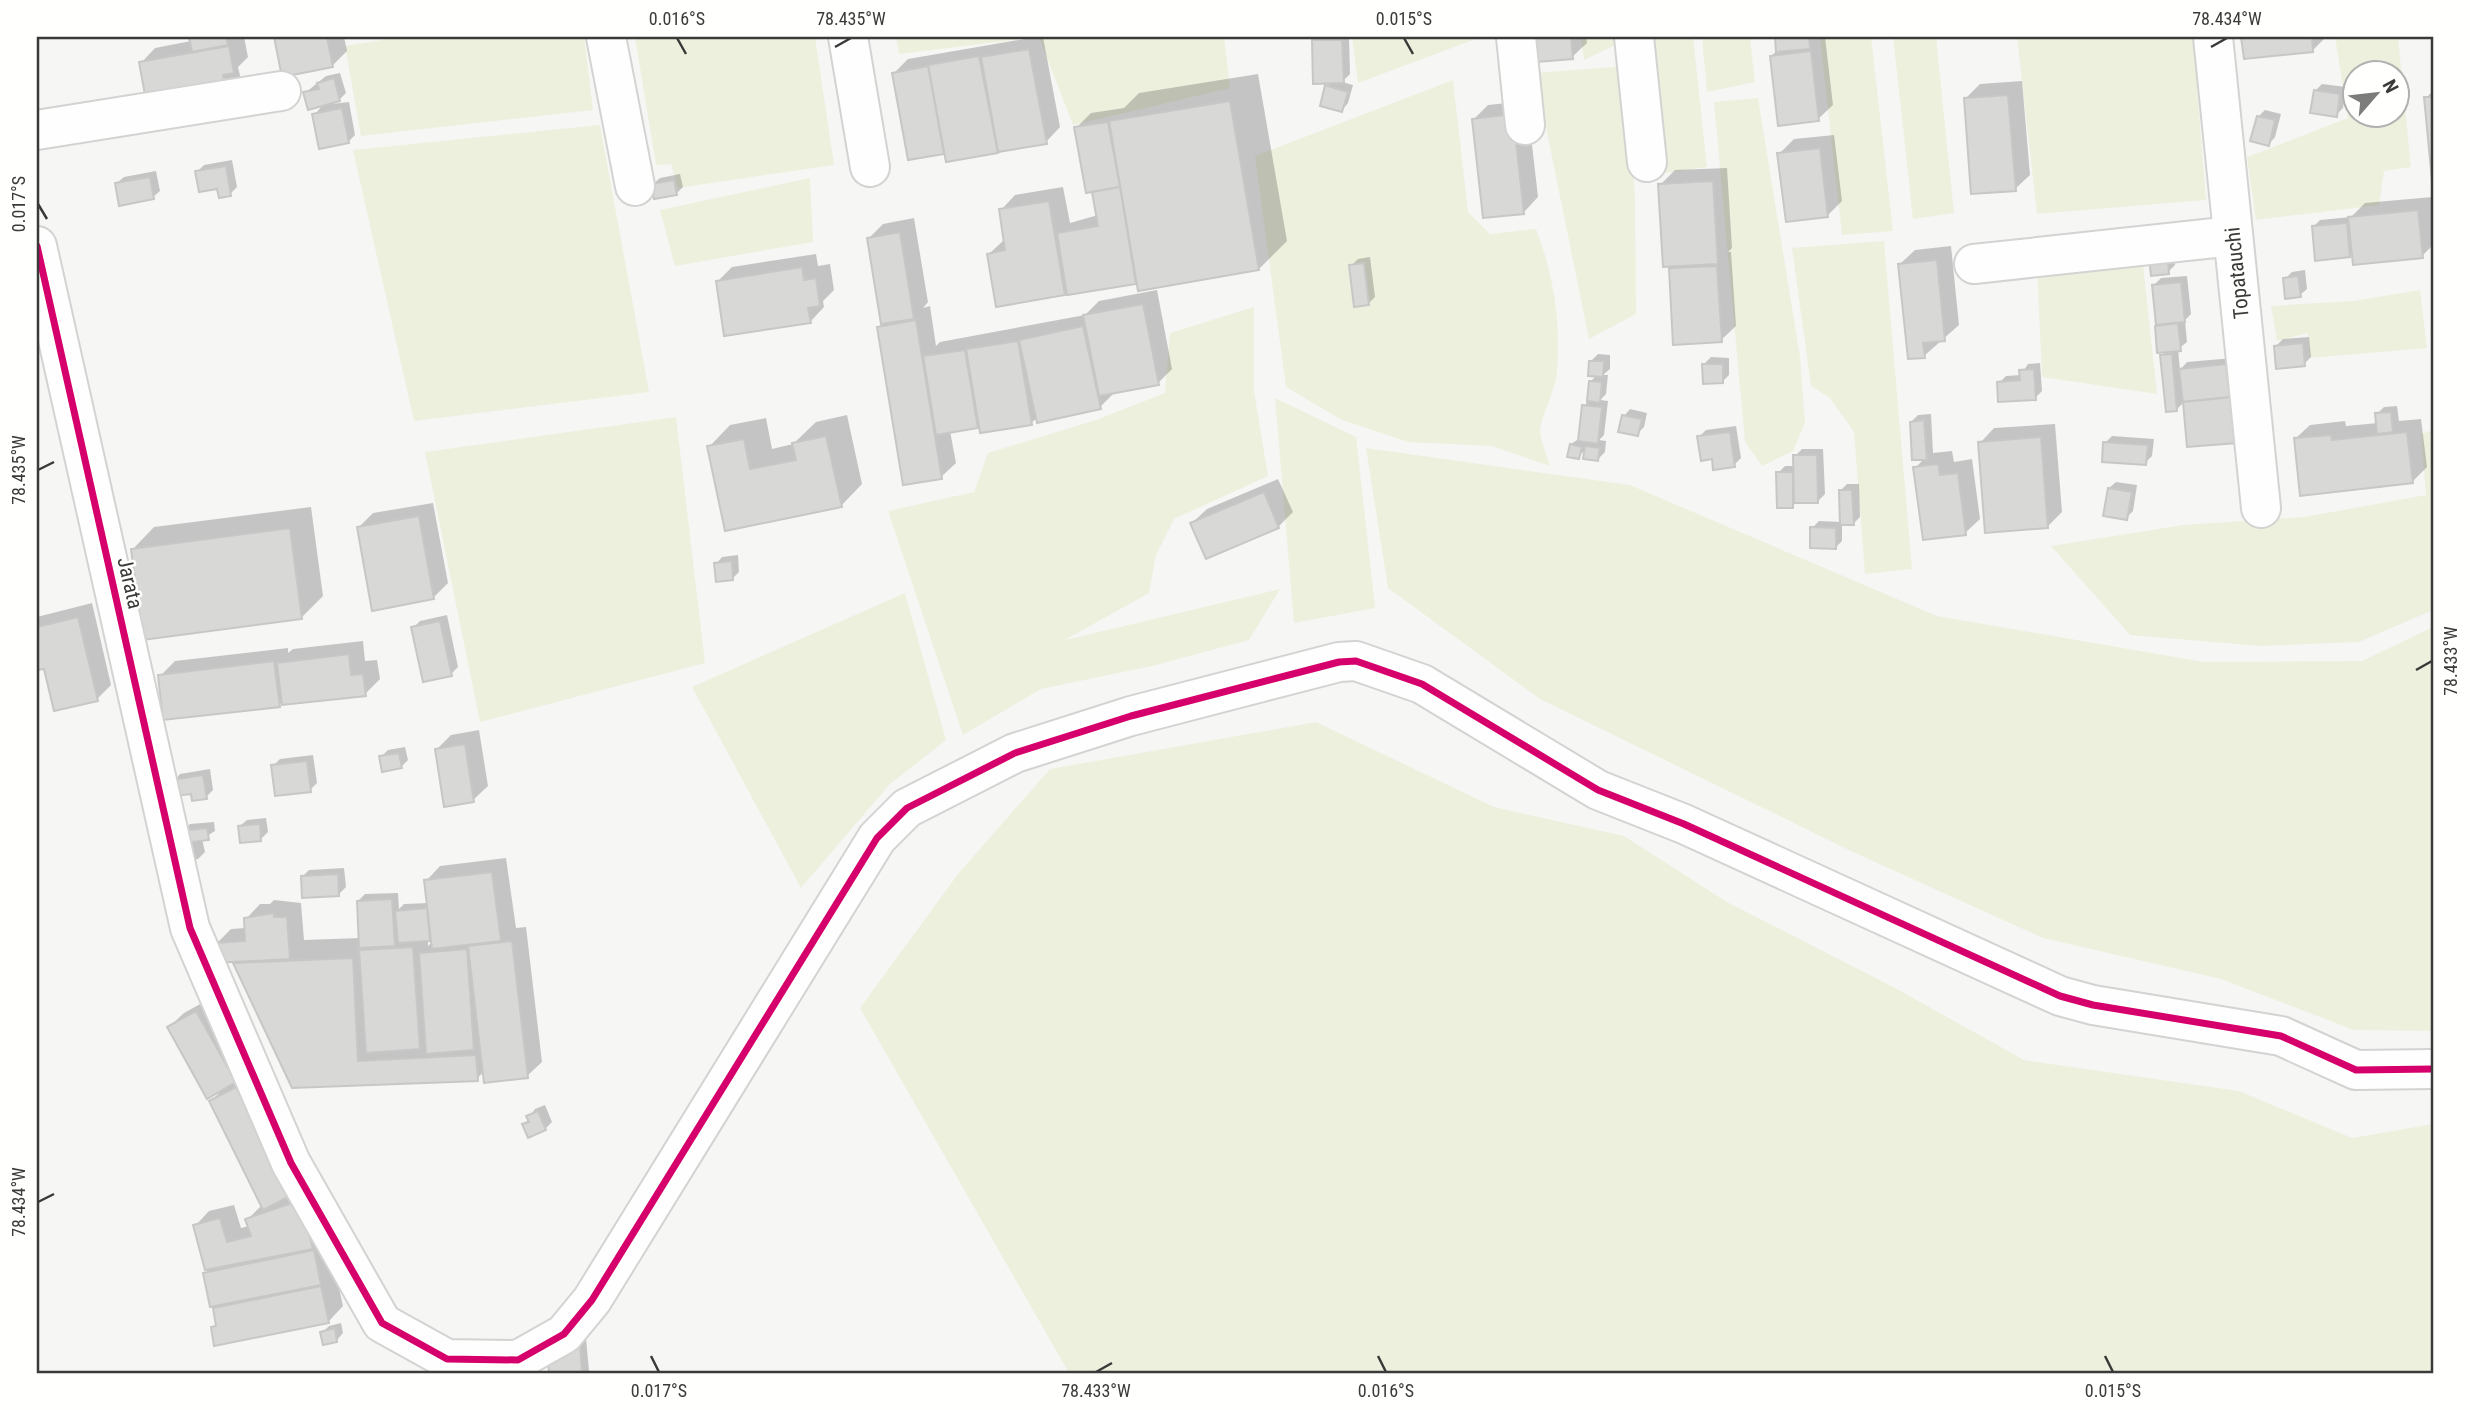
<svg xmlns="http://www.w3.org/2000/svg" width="2470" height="1410" font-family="'Roboto Condensed',sans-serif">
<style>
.green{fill:#eef0de;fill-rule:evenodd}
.shadow{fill:#0003;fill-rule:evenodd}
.building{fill:#d8d8d7;stroke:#c7c7c6;stroke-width:2}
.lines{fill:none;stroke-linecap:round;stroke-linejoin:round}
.minor-casing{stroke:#d3d3d2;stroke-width:42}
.minor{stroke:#fefefe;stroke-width:38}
.cycleway-casing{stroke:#fffffe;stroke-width:11}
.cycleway{stroke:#d6006c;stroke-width:7}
.ticks{fill:none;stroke:#3a3b39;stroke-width:2.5}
.labels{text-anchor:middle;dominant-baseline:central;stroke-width:5;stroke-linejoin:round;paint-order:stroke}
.street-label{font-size:21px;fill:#3a3b39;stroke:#fffffe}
.neatline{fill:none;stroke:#3a3b39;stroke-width:2.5}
.ticks-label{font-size:18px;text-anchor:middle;fill:#3a3b39}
</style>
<rect width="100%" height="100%" fill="#f6f6f5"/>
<g class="green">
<polygon points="401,37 584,37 593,110 361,136 345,46"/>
<polygon points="635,37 815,37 834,165 678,188 671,164 656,165"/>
<polygon points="896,37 1224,37 1230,88 1073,125 1039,37 899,54"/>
<polygon points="1352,37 1481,37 1358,83"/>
<polygon points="1581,37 1626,37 1626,40 1584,60"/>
<polygon points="1650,37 1693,37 1707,167 1665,173"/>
<polygon points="1702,37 1750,37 1755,82 1707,92"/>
<polygon points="1820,37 1871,37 1893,231 1842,235"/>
<polygon points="1893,37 1936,37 1954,213 1913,219"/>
<polygon points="2017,37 2193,37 2206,200 2037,214"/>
<path d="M2335,37H2398L2411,167L2384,171L2379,205L2256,220L2247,157L2348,118ZM2354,74H2396V116H2354Z"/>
<polygon points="1626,66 1635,197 1636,314 1589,339 1535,73"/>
<path d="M1453,80L1468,212L1490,234L1536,229C1554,275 1561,323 1557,372C1555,392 1541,417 1540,430C1540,440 1547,456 1550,466L1492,446L1408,442L1342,420L1286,387L1255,156Z"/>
<polygon points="1758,98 1800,357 1805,423 1793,451 1762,466 1745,442 1714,102"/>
<polygon points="600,125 649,392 414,421 353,150"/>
<polygon points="810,178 813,242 675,266 660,210"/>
<polygon points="1884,241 1912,569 1865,574 1854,432 1830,398 1811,386 1792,248"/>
<polygon points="2142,256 2157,394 2042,377 2037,266"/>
<polygon points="2420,290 2427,348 2310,358 2308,333 2277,341 2271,306 2353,301"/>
<polygon points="1254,307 1254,391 1268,476 1174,519 1156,555 1149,593 1065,640 1280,589 1249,640 1152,666 1041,689 963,735 888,511 974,492 988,453 1096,420 1165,393 1170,333"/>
<polygon points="1275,398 1356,437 1375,608 1294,623"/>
<polygon points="676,417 705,663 480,722 425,452"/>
<polygon points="2433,430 2433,610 2359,642 2261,646 2130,635 2051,546 2183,525 2304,517 2426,495 2421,434"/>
<polygon points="1366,448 1630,485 1937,616 2204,662 2362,661 2433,627 2433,1031 2354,1030 2221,979 2043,938 1853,852 1540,699 1388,588"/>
<polygon points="905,593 946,740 890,784 801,888 692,687"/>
<polygon points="1316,722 1494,807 1624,836 1727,902 1897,989 2024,1060 2239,1091 2352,1138 2433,1124 2433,1373 1069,1373 860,1008 958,874 1050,769"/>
</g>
<g class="shadow">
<polygon points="190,37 244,37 248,57 238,67 241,80 226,95 141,63 155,48 191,41"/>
<polygon points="276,37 344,37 347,51 333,65 283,75"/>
<polygon points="1036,37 1043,37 1060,127 1046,142 947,160 946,152 910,158 894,73 908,59"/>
<polygon points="1318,37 1349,37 1350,74 1342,82 1353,85 1348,103 1342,110 1327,86 1332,81 1314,41"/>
<polygon points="1536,37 1586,37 1587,43 1572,57 1538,60"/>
<polygon points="1777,37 1825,37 1833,105 1818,119 1771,56 1778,50"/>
<polygon points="2243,37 2326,37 2313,50 2245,57"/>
<polygon points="340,73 346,93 339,100 305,93 326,76"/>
<polygon points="1258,74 1287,241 1259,269 1138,280 1068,290 1065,294 989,254 1005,239 1001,210 1015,195 1063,187 1070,223 1098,215 1076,128 1091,113 1124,108 1139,93"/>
<polygon points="2022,81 2030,175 2015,189 1965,99 1980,84"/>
<polygon points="2322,84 2346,87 2343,108 2336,115 2316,90"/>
<polygon points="2433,91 2433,173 2426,98"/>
<polygon points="1527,101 1538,197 1524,212 1474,119 1488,105"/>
<polygon points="349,102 355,135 348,142 314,115 323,105"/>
<polygon points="2265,110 2281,114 2275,137 2269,144 2258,117"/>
<polygon points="1834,135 1842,201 1828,215 1779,154 1794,139"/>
<polygon points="232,160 237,187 230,194 197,172 204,165"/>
<polygon points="1727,168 1732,248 1728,252 1731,252 1736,326 1721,340 1671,269 1675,265 1660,185 1675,170"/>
<polygon points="156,171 160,191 153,197 117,183 124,177"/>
<polygon points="680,174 683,187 676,194 653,184 660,178"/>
<polygon points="2432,197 2433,245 2422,256 2354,251 2349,255 2313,227 2320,220 2351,217 2365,203"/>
<polygon points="914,218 928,302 923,308 930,306 936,346 940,342 1085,315 1099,301 1157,290 1172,369 1158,383 1114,393 1100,407 1038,417 1031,423 980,423 950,431 956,463 941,477 879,327 883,324 869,238 883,224"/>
<polygon points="2173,240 2175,265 2168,272 2152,274"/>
<polygon points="1951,246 1959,325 1924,356 1900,264 1915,250"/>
<polygon points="816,254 818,266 830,264 834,290 823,301 824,307 810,322 718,281 732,267"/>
<polygon points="1370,257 1375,297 1368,304 1351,266 1358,259"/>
<polygon points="2305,270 2307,289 2300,295 2285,279 2292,272"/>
<polygon points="2187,276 2191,314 2185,320 2187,342 2178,349 2180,370 2187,362 2233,358 2247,384 2189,446 2185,401 2177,409 2162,356 2167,350 2159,351 2154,285 2161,278"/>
<polygon points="2309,337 2311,357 2304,364 2276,346 2283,339"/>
<polygon points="1598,354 1610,355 1610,369 1603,375 1608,375 1606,394 1600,400 1608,401 1604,435 1599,440 1606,441 1605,452 1598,459 1586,449 1578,457 1571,444 1580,438 1590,382 1597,375 1591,361"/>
<polygon points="1711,357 1729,358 1729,375 1722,382 1704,364"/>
<polygon points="2040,363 2042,391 2035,398 1999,383 2006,376 2021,375 2028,364"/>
<polygon points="2397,406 2399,421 2421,419 2427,467 2412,482 2295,439 2310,425 2345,421 2346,426 2378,423 2377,414 2384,407"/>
<polygon points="1630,409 1647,413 1644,427 1637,434 1624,416"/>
<polygon points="1931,414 1933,453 1952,451 1954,462 1972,459 1980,519 1965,533 1915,468 1925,458 1911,422 1918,415"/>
<polygon points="847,415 862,484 841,506 726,529 709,447 730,425 766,418 772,449 793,444 816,422"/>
<polygon points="2055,424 2062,512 2048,526 1980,443 1994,428"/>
<polygon points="1736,426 1741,458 1734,465 1713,458 1699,437 1706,430"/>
<polygon points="2112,436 2154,439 2152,456 2145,463 2105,443"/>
<polygon points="1802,449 1823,449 1825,494 1818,501 1797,501 1793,506 1778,473 1785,466 1795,466 1795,456"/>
<polygon points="1278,479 1293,512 1278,527 1192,523 1207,509"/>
<polygon points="2116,482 2137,485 2133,511 2126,518 2109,488"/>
<polygon points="1847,484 1859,484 1860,517 1853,524 1842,524 1842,541 1835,548 1812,528 1819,521 1841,522 1840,491"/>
<polygon points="433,503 448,583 433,598 358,528 373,513"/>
<polygon points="311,507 323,596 301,618 133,549 154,527"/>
<polygon points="738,555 739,572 732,579 716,564 722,557"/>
<polygon points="92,603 111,685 97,699 45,666 37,669 37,617"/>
<polygon points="447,615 458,667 451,674 413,628 420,621"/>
<polygon points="363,641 365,661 377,660 380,679 365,694 283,701 279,705 160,676 175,661 288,648 288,653 293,649"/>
<polygon points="479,730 488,786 473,800 436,750 451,735"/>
<polygon points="405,747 408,760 401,767 381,757 388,750"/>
<polygon points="313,755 317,783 310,790 273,766 280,759"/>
<polygon points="210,769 213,790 206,797 174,781 180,774"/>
<polygon points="266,818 268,832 261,839 240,826 247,820"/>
<polygon points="214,822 215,831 202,839 205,852 198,859 188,861 185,848 193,841 183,831 190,824"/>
<path d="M506,858L516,928L526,927L542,1062L527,1076L484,1071L477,1079L294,1086L236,963L239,960L216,944L231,929L246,928V919L260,904H270L274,900L301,903L304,940L360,938L358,901L365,894L398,893L399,909L404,904L429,903L426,881L440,866ZM432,935L433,941L428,946V940Z"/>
<polygon points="344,868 346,887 339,894 302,877 309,870"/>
<polygon points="211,998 328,1237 343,1306 329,1321 213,1328 217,1323 205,1273 211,1267 195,1226 209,1211 234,1205 241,1228 249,1226 247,1220 262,1205 211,1101 223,1089 169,1027 184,1013"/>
<polygon points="545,1105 552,1122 545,1129 524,1125 535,1109"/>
<polygon points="341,1323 343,1333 337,1340 322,1333 329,1326"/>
<polygon points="586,1338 589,1371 596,1373 536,1373 551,1372 557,1351"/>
</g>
<g class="building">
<polygon points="189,37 226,37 228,45 192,52"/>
<polygon points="274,37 327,37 333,67 282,77"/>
<polygon points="1535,37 1571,37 1573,59 1537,62"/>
<polygon points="1775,37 1809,37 1810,49 1776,52"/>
<polygon points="2241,37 2312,37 2313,52 2244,59"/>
<polygon points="1312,40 1342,40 1344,83 1313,84"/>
<polygon points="229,46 234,73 223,75 227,96 148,111 139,62"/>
<polygon points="1029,49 1047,144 998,152 981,57"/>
<polygon points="1811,51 1819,121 1778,126 1770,56"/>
<polygon points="979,56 998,153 946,162 928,65"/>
<polygon points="928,66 944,154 908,160 892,73"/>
<polygon points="334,78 340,101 308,110 303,92 319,89 317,83"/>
<polygon points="1325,85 1348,92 1342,112 1320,106"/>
<polygon points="2314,90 2340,94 2337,117 2310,113"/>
<polygon points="2008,95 2016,191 1971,194 1964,98"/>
<polygon points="2424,97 2433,97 2433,191"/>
<polygon points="1230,101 1259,270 1138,291 1109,121"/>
<polygon points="342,108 349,143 319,149 312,114"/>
<polygon points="1513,114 1524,214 1483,218 1472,119"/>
<polygon points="2257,116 2275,120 2269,146 2250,141"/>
<polygon points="1108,122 1120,187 1086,193 1074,127"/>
<polygon points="1820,148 1828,217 1786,222 1777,153"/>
<polygon points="226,166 231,196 219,198 217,189 199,192 195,171"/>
<polygon points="150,177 154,199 119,206 115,183"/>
<polygon points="674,180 677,195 654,199 651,184"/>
<polygon points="1713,181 1718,264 1663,267 1658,184"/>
<polygon points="1120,187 1136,284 1067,295 1057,233 1098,226 1092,192"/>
<polygon points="1049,201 1065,295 996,307 987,254 1005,250 999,209"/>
<polygon points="2418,210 2423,258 2353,265 2348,217"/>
<polygon points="2347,223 2350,257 2315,261 2312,226"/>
<polygon points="900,232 914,319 881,324 867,238"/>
<polygon points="2167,246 2169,274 2151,276 2148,248"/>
<polygon points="1937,260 1945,341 1923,343 1925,358 1908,359 1898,264"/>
<polygon points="1364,263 1369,305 1354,307 1349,265"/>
<polygon points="1717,266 1722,342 1673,345 1669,268"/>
<polygon points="802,267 804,280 816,278 820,306 808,308 811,323 724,336 716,281"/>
<polygon points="2298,276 2301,297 2285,299 2283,278"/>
<polygon points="2181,282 2185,322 2156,325 2152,285"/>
<polygon points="1143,304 1159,385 1099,396 1083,315"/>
<polygon points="916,320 942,479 903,485 877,327"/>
<polygon points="2178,323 2181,351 2157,353 2155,326"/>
<polygon points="1083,326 1101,409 1037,423 1019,340"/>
<polygon points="1018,341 1032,425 980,433 966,349"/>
<polygon points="2303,343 2305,366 2276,369 2274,346"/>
<polygon points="965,350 978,428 936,435 923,356"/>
<polygon points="2172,354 2177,411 2166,412 2160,355"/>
<polygon points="1589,361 1604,361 1603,377 1588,376"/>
<polygon points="1702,364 1723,364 1723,383 1703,384"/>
<polygon points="2226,364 2230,397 2183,402 2179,369"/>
<polygon points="2034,369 2036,400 1998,402 1997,382 2020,380 2019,370"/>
<polygon points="1589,381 1602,382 1600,403 1587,401"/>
<polygon points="2233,397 2237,443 2187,447 2183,402"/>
<polygon points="1582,405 1602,407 1598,444 1578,441"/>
<polygon points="2391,412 2393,432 2377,434 2375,413"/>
<polygon points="1622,415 1642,419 1638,436 1618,432"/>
<polygon points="1924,420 1927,460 1912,460 1910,422"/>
<polygon points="1730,432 1735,467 1713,470 1712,459 1701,461 1697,436"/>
<polygon points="2407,432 2413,483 2300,496 2294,438 2331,435 2332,440"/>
<polygon points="826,436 842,507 725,531 707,446 744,439 750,469 796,460 792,443"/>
<polygon points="2041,437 2048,528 1985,533 1978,442"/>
<polygon points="2103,442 2148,445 2146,465 2102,462"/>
<polygon points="1570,444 1582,447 1579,459 1567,457"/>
<polygon points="1585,446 1600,448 1598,461 1583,459"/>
<polygon points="1793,455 1817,455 1818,503 1794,503"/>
<polygon points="1938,464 1940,475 1958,473 1966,535 1923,540 1913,467"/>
<polygon points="1776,472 1793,472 1793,508 1777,508"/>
<polygon points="2108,488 2132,492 2127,520 2103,516"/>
<polygon points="1839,490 1852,490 1854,525 1840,525"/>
<polygon points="1264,492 1279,528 1206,559 1190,523"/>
<polygon points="419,516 434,599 372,611 357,527"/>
<polygon points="1810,527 1836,528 1836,549 1810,548"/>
<polygon points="290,528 302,619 143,640 131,549"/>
<polygon points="732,561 733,580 716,582 714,563"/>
<polygon points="78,617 98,701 54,711 44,669 37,670 37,627"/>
<polygon points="440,621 452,676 423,682 411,627"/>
<polygon points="349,654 351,675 363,674 366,696 282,705 277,663"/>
<polygon points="274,661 280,707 163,720 158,675"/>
<polygon points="465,744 474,802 444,807 435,749"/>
<polygon points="399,753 402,768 382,772 379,756"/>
<polygon points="307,761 311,792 275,796 271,765"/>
<polygon points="203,775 207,799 192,801 191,794 175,796 172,780"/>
<polygon points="260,824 261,841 240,843 238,826"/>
<polygon points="207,828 209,840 192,842 181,831"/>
<polygon points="492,872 501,941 432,949 424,880"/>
<polygon points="338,874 339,896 302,898 301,876"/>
<polygon points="392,899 395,946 359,948 357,901"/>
<polygon points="427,908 430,941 398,943 395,911"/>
<polygon points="274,913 274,917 287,917 290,959 215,963 214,943 245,941 244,918"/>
<polygon points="512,941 528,1078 484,1083 468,946"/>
<polygon points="413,947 420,1049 366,1053 359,950"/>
<polygon points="467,949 474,1050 426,1054 419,953"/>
<polygon points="353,958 358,1061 476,1055 478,1081 292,1088 233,963"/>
<polygon points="196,1011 236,1082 207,1099 167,1027"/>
<polygon points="236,1087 290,1196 263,1210 209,1101"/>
<polygon points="538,1111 546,1130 528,1138 522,1124 529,1122 526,1116"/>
<polygon points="295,1202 307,1226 313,1249 205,1270 193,1225 220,1218 227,1242 251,1236 245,1219"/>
<polygon points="314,1250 321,1285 210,1307 203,1273"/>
<polygon points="321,1286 329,1323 214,1346 211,1327 216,1326 213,1308"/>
<polygon points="335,1328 337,1342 323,1345 320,1332"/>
<polygon points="580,1343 582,1373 549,1373 548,1358"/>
</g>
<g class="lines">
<defs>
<g id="minor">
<polyline points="606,37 635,186"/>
<polyline points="848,37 870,167"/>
<polyline points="1516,37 1525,125"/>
<polyline points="1634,37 1647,162"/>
<polyline points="2213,37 2261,508"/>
<polyline points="37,130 281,91"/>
<polyline points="37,246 190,928 291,1163 382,1323 447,1359 518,1360 564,1334 592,1300 877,838 907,808 1015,753 1131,716 1339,662 1356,661 1422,684 1598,790 1684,824 2060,996 2093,1005 2281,1036 2356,1070 2433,1069"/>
<polyline points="1974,264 2233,236"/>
</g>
</defs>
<use href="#minor" class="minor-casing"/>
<use href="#minor" class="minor"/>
<defs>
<polyline id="cycleway" points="37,246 190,928 291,1163 382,1323 447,1359 518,1360 564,1334 592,1300 877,838 907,808 1015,753 1131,716 1339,662 1356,661 1422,684 1598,790 1684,824 2060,996 2093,1005 2281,1036 2356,1070 2433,1069"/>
</defs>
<use href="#cycleway" class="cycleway-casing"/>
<use href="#cycleway" class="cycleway"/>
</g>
<path class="ticks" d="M677,38L686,54M1404,38L1413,54M835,47L851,38M2211,47L2227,38M38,204L47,219M38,470L54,462M2416,670L2432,661M38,1202L54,1194M651,1356L659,1372M1378,1356L1386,1372M2105,1356L2113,1372M1096,1372L1112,1363"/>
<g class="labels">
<g class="street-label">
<text transform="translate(2237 273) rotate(-96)">Topatauchi</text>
<text transform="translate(130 583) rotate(77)">Jarata</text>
</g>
</g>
<rect width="2470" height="1410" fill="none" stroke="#fffffe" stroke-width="77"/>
<g transform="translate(2376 94) rotate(62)"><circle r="33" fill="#fffffe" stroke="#b0b1af" stroke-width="2"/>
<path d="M0-5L12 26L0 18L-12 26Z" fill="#7c7c7b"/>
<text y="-10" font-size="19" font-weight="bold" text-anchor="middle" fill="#3a3b39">N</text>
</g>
<rect x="38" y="38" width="2394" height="1334" class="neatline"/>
<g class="ticks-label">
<text x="677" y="25">0.016°S</text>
<text x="851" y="25">78.435°W</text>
<text x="1404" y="25">0.015°S</text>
<text x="2227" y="25">78.434°W</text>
<text transform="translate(19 204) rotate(-90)" y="6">0.017°S</text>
<text transform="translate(19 470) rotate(-90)" y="6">78.435°W</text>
<text transform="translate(2451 661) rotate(-90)" y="6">78.433°W</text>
<text transform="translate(19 1202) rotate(-90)" y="6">78.434°W</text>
<text x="659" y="1397">0.017°S</text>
<text x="1096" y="1397">78.433°W</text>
<text x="1386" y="1397">0.016°S</text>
<text x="2113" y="1397">0.015°S</text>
</g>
</svg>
